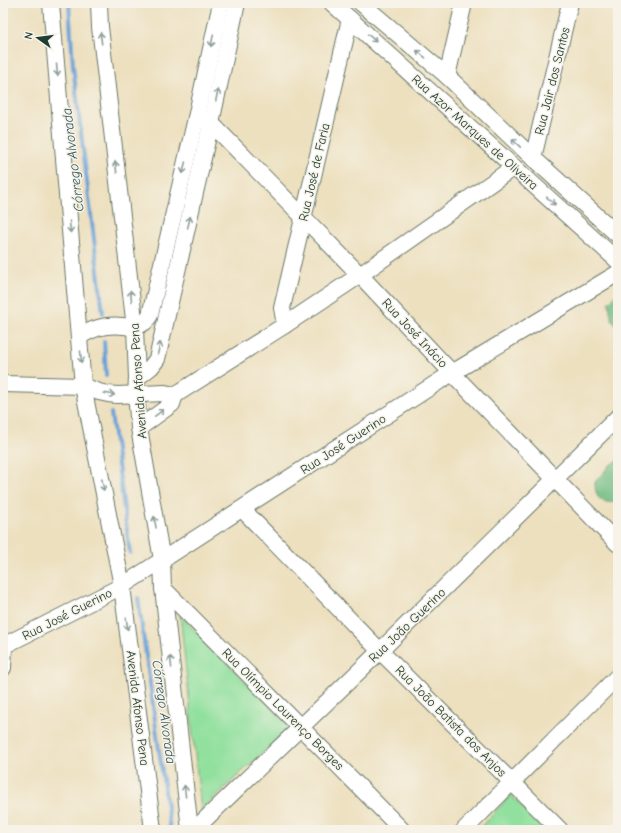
<svg xmlns="http://www.w3.org/2000/svg" width="621" height="833" font-family="'Comic Neue',sans-serif">
<style>
.green{fill:#91e09e;stroke:#588e69}
.forest{fill:#74be85;stroke:#4a7e5c}
.lines{fill:none;stroke-linecap:round;stroke-linejoin:round}
.stream{stroke:#67a1d7;stroke-width:4}
.minor-casing{stroke:#677665;stroke-width:18}
.minor{stroke:#fff;stroke-width:16}
.oneway{stroke:#8f9e9a}
.labels{text-anchor:middle;dominant-baseline:central;stroke-width:3;stroke-linejoin:round;paint-order:stroke}
.street-label{font-size:13px;fill:#1f3d34;stroke:#f7f3e8}
.water-label{font-size:14px;font-style:italic;fill:#355b65;stroke:#f7f3e8}
</style>
<rect width="100%" height="100%" fill="#f7f3e8"/>
<filter id="ink" filterUnits="userSpaceOnUse"><feTurbulence type="fractalNoise" baseFrequency=".025" numOctaves="2"/><feDisplacementMap in="SourceGraphic" scale="8" xChannelSelector="R" yChannelSelector="G"/><feConvolveMatrix kernelMatrix="1 2 1 2 8 2 1 2 1" color-interpolation-filters="sRGB"/></filter>
<filter id="wash" filterUnits="userSpaceOnUse"><feTurbulence type="fractalNoise" baseFrequency=".012" numOctaves="4" result="noise"/><feDisplacementMap in="SourceGraphic" scale="16" xChannelSelector="R" yChannelSelector="G"/><feGaussianBlur stdDeviation="0.9" result="paint"/><feColorMatrix in="noise" values="0 0 0 0 0 0 0 0 0 0 0 0 0 0 0 0 0 1.4 0 .05"/><feComposite in="paint" operator="in"/></filter>
<g filter="url(#wash)">
<rect width="100%" height="100%" fill="#ede0bf"/>
<g class="green">
<polygon points="180,615 290,727 201,810"/>
<polygon points="511,795 544,830 478,830"/>
</g>
<g class="forest">
<path d="M615,296H618V329C611,320 610,313 609,302Z"/>
<path d="M618,461V502C601,504 595,499 595,482L610,465Z"/>
</g>
<g class="lines">
<g class="stream">
<polyline points="69,3 73,66 103,313"/>
<polyline points="104,341 106,375"/>
<polyline points="111,413 130,553"/>
<polyline points="138,598 170,829"/>
</g>
</g>
</g>
<g filter="url(#ink)">
<g class="lines">
<defs>
<g id="minor">
<polyline points="51,3 83,386 122,586 153,830"/>
<polyline points="99,3 100,27 135,328 137,378 136,394 139,428 162,560 163,588 190,830"/>
<polyline points="332,3 618,261"/>
<polyline points="361,3 447,76 533,158 618,235"/>
<polyline points="447,76 464,3"/>
<polyline points="196,118 211,123 360,275 452,373 618,544"/>
<polyline points="533,158 570,3"/>
<polyline points="285,325 282,308 350,19"/>
<path d="M79,337C97,325 114,323 135,328L145,322L150,315L196,118L221,3"/>
<polyline points="137,378 151,367 157,359 211,123 237,3"/>
<polyline points="3,384 83,386 99,392 108,394 117,395 165,393 175,395"/>
<polyline points="139,428 172,404 175,395 285,325 360,275 514,167"/>
<polyline points="242,509 380,651 560,830"/>
<polyline points="163,588 402,830"/>
<polyline points="3,646 122,586 452,373 618,273"/>
<polyline points="3,668 4,646"/>
<polyline points="194,830 380,651 618,417"/>
<polyline points="464,830 618,676"/>
</g>
</defs>
<use href="#minor" class="minor-casing"/>
<use href="#minor" class="minor"/>
</g>
<defs><path id="oneway-shaft" d="M-6 0H5M1.5-3L5.5 0L1.5 3" fill="none" stroke-width="1.6" stroke-linecap="round" stroke-linejoin="round"/></defs>
<g class="oneway">
<use href="#oneway-shaft" transform="translate(101 38) rotate(-97)"/>
<use href="#oneway-shaft" transform="translate(372 38) rotate(42)"/>
<use href="#oneway-shaft" transform="translate(212 41) rotate(102)"/>
<use href="#oneway-shaft" transform="translate(421 54) rotate(-140)"/>
<use href="#oneway-shaft" transform="translate(57 70) rotate(85)"/>
<use href="#oneway-shaft" transform="translate(217 95) rotate(-78)"/>
<use href="#oneway-shaft" transform="translate(516 143) rotate(-136)"/>
<use href="#oneway-shaft" transform="translate(116 167) rotate(-97)"/>
<use href="#oneway-shaft" transform="translate(184 168) rotate(103)"/>
<use href="#oneway-shaft" transform="translate(551 201) rotate(42)"/>
<use href="#oneway-shaft" transform="translate(189 222) rotate(-77)"/>
<use href="#oneway-shaft" transform="translate(70 227) rotate(85)"/>
<use href="#oneway-shaft" transform="translate(131 296) rotate(-97)"/>
<use href="#oneway-shaft" transform="translate(159 348) rotate(-77)"/>
<use href="#oneway-shaft" transform="translate(81 357) rotate(85)"/>
<use href="#oneway-shaft" transform="translate(109 394) rotate(9)"/>
<use href="#oneway-shaft" transform="translate(159 413) rotate(-36)"/>
<use href="#oneway-shaft" transform="translate(103 485) rotate(79)"/>
<use href="#oneway-shaft" transform="translate(155 522) rotate(-100)"/>
<use href="#oneway-shaft" transform="translate(127 624) rotate(83)"/>
<use href="#oneway-shaft" transform="translate(171 662) rotate(-96)"/>
<use href="#oneway-shaft" transform="translate(185 791) rotate(-96)"/>
</g>
</g>
<g class="labels">
<g class="street-label">
<text transform="translate(552 81) rotate(-76)">Rua Jair dos Santos</text>
<text transform="translate(475 132) rotate(42)">Rua Azor Marques de Oliveira</text>
<text transform="translate(314 172) rotate(-77)">Rua José de Faria</text>
<text transform="translate(415 333) rotate(47)">Rua José Inácio</text>
<text transform="translate(138 381) rotate(-94)">Avenida Afonso Pena</text>
<text transform="translate(343 444) rotate(-33)">Rua José Guerino</text>
<text transform="translate(67 614) rotate(-27)">Rua José Guerino</text>
<text transform="translate(407 625) rotate(-44)">Rua João Guerino</text>
<text transform="translate(138 708) rotate(83)">Avenida Afonso Pena</text>
<text transform="translate(283 709) rotate(45)">Rua Olímpio Lourenço Borges</text>
<text transform="translate(451 721) rotate(45)">Rua João Batista dos Anjos</text>
</g>
<g class="water-label">
<text transform="translate(73 160) rotate(-97)">Córrego Alvorada</text>
<text transform="translate(164 712) rotate(82)">Córrego Alvorada</text>
</g>
</g>
<rect width="621" height="833" fill="none" stroke="#f7f3e8" stroke-width="16"/>
<g transform="translate(38 38) rotate(284)" stroke="#f7f3e8" stroke-width="3" paint-order="stroke">
<path d="M0-3L7 15L0 10L-7 15Z" fill="#1f3d34"/>
<text y="-6" font-size="11" font-weight="bold" text-anchor="middle" fill="#1f3d34">N</text>
</g>
</svg>
